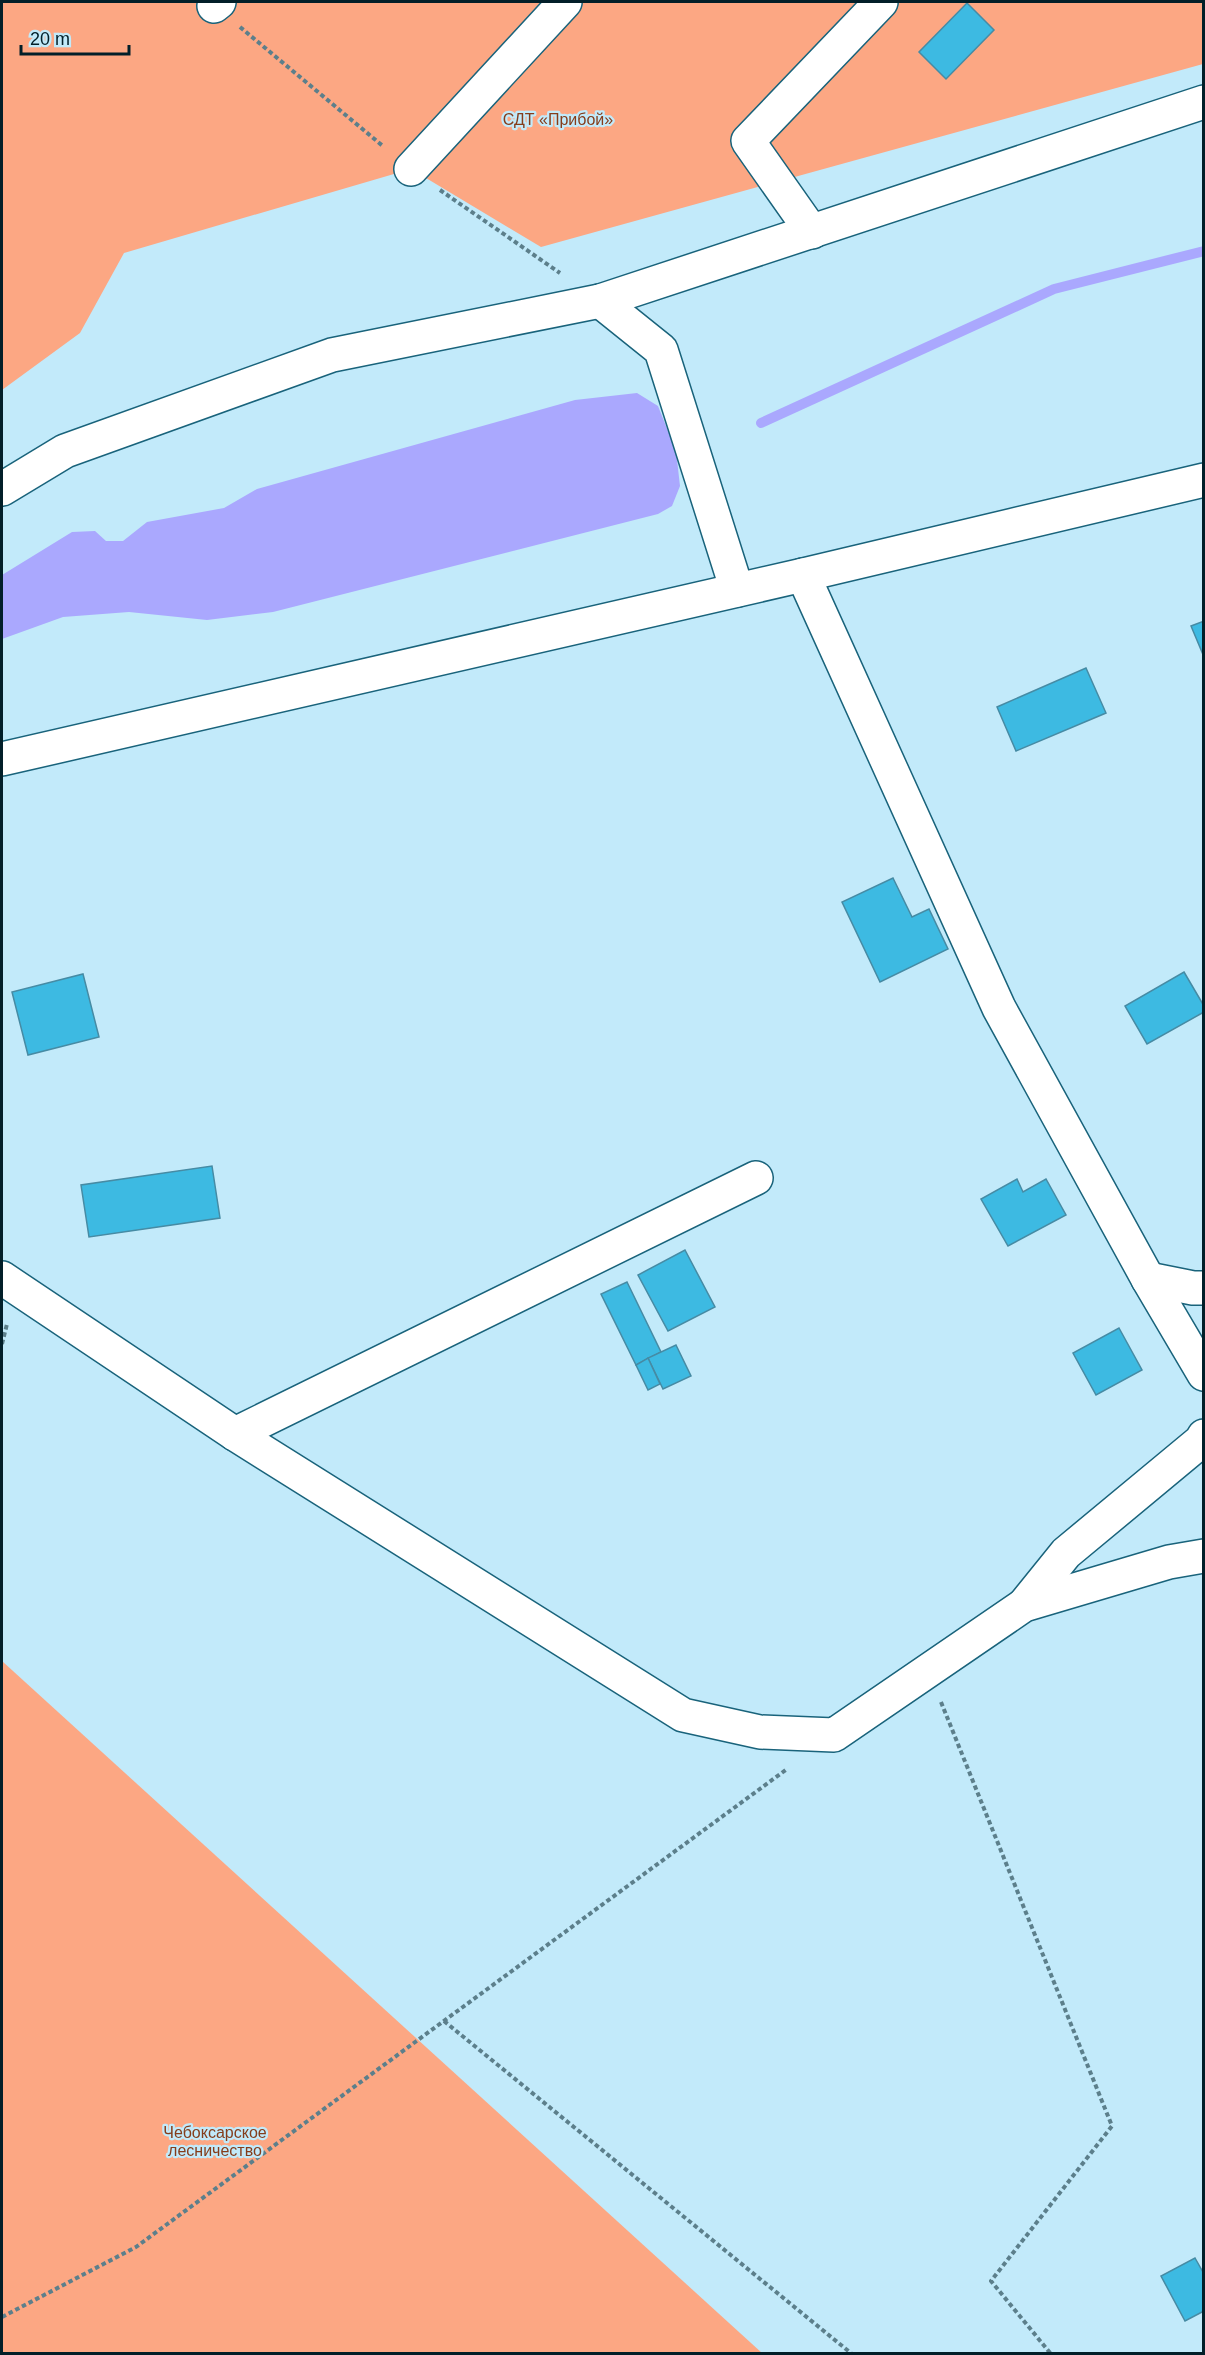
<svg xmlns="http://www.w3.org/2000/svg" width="1205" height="2355" font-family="Arial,sans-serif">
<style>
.green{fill:#fca783}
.water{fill:#aaa8fe}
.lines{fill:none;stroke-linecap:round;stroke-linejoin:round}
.stream{stroke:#aaa8fe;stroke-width:10}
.building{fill:#3dbae2;stroke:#468ba4;stroke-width:1.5}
.minor-casing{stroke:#19637b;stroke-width:36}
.path{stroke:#5c7f8b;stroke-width:4;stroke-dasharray:4.5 3;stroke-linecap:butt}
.minor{stroke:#fff;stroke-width:33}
.labels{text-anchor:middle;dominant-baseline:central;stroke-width:4.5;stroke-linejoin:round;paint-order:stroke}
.park-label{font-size:16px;fill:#853d1b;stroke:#c2eafa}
</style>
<rect width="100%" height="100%" fill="#c2eafa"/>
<g class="green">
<polygon points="2,2 1203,2 1203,64 541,247 411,169 124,253 80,333 2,390"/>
<polygon points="2,1661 762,2353 2,2353"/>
</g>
<polygon class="water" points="637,393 658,406 676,451 680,486 672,506 658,514 273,612 207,620 129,612 63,617 2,639 2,575 72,532 95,531 106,541 123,541 147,522 224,508 257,489 575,400"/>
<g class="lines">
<polyline class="stream" points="761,423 1054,289 1204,251"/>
</g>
<g class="building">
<polygon points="967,3 994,30 946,79 919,52"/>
<polygon points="1204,621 1204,657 1191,626"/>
<polygon points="1086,668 1106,713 1016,751 997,707"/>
<polygon points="893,878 912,917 929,909 948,949 880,982 842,902"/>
<polygon points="1184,972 1204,1006 1204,1012 1147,1044 1125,1006"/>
<polygon points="83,974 99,1037 28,1055 12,992"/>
<polygon points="212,1166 220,1218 89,1237 81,1185"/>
<polygon points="1017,1179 1023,1192 1046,1179 1066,1215 1008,1246 981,1199"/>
<polygon points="685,1250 715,1307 668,1331 638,1275"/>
<polygon points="627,1282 661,1352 636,1365 601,1294"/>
<polygon points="1119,1328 1142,1370 1096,1395 1073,1353"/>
<polygon points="676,1345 691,1376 663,1389 648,1358"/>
<polygon points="648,1358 660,1384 648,1390 636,1365"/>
<polygon points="1195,2258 1204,2274 1204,2311 1185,2321 1161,2276"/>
</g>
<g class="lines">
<defs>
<g id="minor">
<polyline points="214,6 219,2"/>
<polyline points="411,169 565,2"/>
<polyline points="812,232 748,141 881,2"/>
<polyline points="600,301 661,350 737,590"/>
<polyline points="2,489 65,451 332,355 600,301 1204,102"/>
<polyline points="803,575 999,1008 1148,1279 1204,1374"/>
<polyline points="2,759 803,575 1204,480"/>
<polyline points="2,1278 235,1434 683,1715 760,1732 834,1735 1024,1605 1169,1562 1204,1556"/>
<polyline points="1148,1279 1193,1288 1204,1288"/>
<polyline points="235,1434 756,1178"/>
<polyline points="1024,1605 1066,1553 1201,1441 1204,1436"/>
</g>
</defs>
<use href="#minor" class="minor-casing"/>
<g class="path">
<polyline points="240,27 384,147"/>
<polyline points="440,190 560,273"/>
<polyline points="2,1344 7,1324"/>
<polyline points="941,1702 1112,2126 991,2281 1051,2354"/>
<polyline points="444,2021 852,2354"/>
<polyline points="2,2317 136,2247 787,1769"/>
</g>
<use href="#minor" class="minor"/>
</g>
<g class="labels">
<g class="park-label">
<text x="558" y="119">СДТ «Прибой»</text>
<text x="215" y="2132">Чебоксарское<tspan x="215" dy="18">лесничество</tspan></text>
</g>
</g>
<rect width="1205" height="2355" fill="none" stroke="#021f29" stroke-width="6"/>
<path d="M21 45v9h108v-9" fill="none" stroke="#021f29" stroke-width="3"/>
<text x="30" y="45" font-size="18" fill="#021f29" stroke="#c2eafa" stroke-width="4.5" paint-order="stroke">20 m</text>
</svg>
